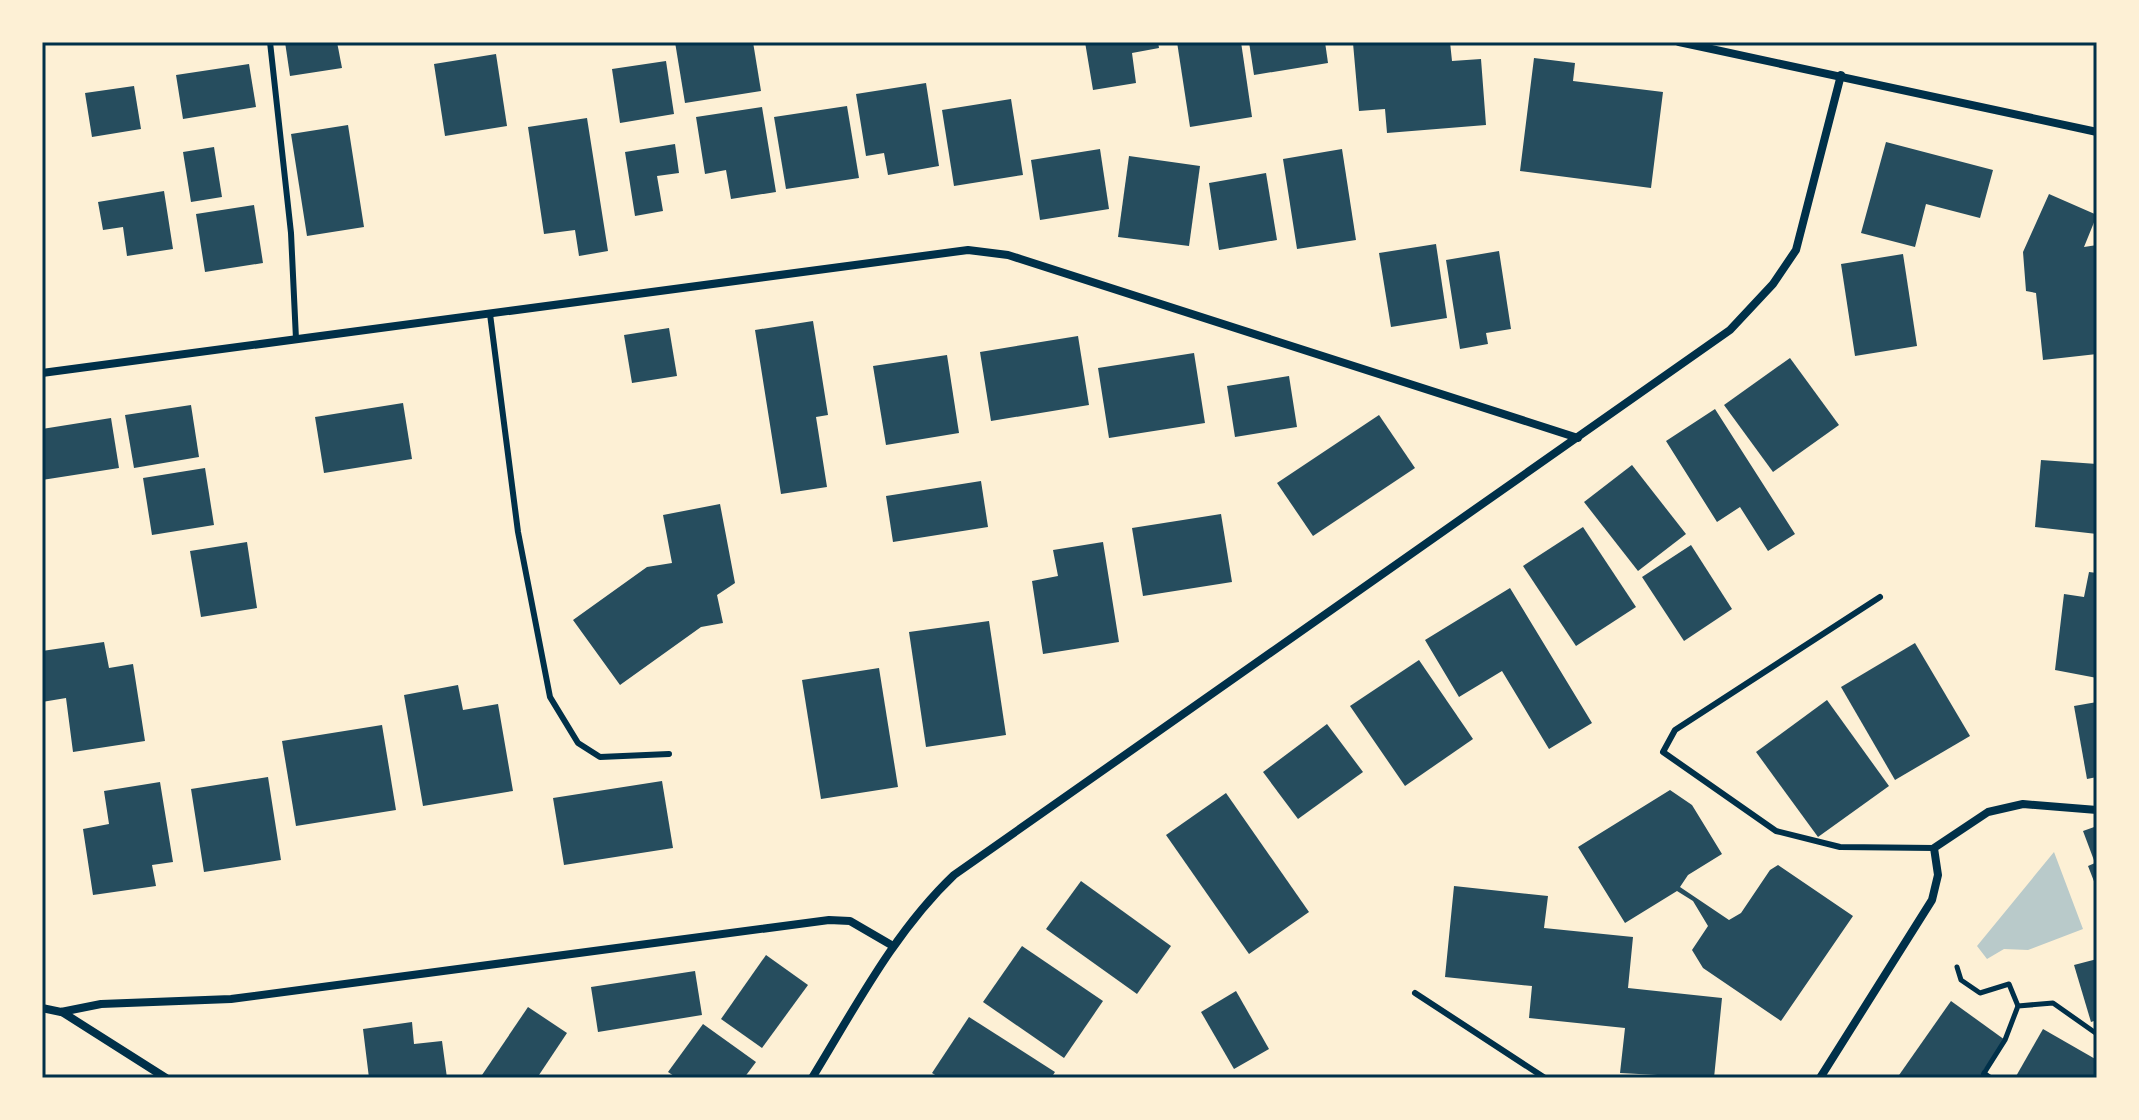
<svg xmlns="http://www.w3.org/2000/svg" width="2139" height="1120" font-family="Mulish,sans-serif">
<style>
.green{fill:#b9caca}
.building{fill:#264d5e}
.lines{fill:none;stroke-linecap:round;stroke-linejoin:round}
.path{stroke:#003049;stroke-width:5}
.service{stroke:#003049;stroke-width:6}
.minor{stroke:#003049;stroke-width:8}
.neatline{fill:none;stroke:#003049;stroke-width:3}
</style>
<rect width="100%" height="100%" fill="#fdf0d5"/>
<polygon class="green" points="2054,852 2083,929 2028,950 2004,949 1987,959 1977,946"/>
<g class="building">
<polygon points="285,42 337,42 342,68 290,76"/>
<polygon points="675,42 753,42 761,91 685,103"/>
<polygon points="1085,42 1158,42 1159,48 1132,53 1136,83 1093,90"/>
<polygon points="1177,42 1241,42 1252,117 1190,127"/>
<polygon points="1249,42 1325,42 1328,63 1254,75"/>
<polygon points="1450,42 1452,61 1481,59 1486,125 1387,133 1385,109 1359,111 1353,43"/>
<polygon points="496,54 507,126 445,136 434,64"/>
<polygon points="1534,58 1575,63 1573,81 1663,92 1651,188 1520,171"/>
<polygon points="666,61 674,114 620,123 612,69"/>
<polygon points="249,64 256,107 183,119 176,75"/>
<polygon points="926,83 939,166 888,175 884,153 866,156 856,94"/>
<polygon points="134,86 141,129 92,137 85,93"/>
<polygon points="1011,99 1023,175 954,186 942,110"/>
<polygon points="847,106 859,178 786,189 774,117"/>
<polygon points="762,107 776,192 731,199 726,170 705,174 696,117"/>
<polygon points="587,118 608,251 579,256 575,230 544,234 528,127"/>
<polygon points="348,125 364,227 307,236 291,134"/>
<polygon points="1886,142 1993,170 1980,218 1926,204 1915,247 1861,233"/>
<polygon points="675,144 679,173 657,176 663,211 635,216 625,152"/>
<polygon points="214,147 222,197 191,202 183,152"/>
<polygon points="1100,149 1109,209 1040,220 1031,160"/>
<polygon points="1342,149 1356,240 1297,249 1283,159"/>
<polygon points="1129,156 1200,166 1189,246 1118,237"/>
<polygon points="1266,173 1277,240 1219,250 1209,183"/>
<polygon points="164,191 173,249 127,256 123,227 103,230 98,202"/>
<polygon points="2049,194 2097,215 2084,247 2097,245 2097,354 2043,360 2036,293 2026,291 2023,252"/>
<polygon points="254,205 263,263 205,272 196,214"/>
<polygon points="1436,244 1447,318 1391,327 1379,253"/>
<polygon points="1499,251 1511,329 1486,333 1488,344 1460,349 1446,260"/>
<polygon points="1903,254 1917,346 1855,356 1841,264"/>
<polygon points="813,321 828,415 816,417 827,487 781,494 755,330"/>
<polygon points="669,328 677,376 632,383 624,335"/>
<polygon points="1078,336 1089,405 991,421 980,352"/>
<polygon points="1194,353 1205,423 1109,438 1098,368"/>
<polygon points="947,355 959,433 886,445 873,366"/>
<polygon points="1790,358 1839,425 1773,472 1724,405"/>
<polygon points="1289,376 1297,427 1235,437 1227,386"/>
<polygon points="403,403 412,459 324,473 315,417"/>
<polygon points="191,405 199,457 134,468 125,415"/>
<polygon points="1715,409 1795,534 1768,551 1740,507 1717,522 1666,441"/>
<polygon points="1379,415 1415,468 1313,536 1277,483"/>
<polygon points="111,418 119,468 42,480 42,429"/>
<polygon points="2041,460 2097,464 2097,534 2035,527"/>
<polygon points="1632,465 1686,534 1638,571 1584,502"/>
<polygon points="205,468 214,525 152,535 143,478"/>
<polygon points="981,481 988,527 893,542 886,496"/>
<polygon points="720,504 735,583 717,595 723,623 701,627 620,685 573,620 647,567 672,563 663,515"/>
<polygon points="1221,514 1232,582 1143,596 1132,528"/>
<polygon points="1583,527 1636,607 1576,646 1523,566"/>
<polygon points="247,542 257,608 201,617 190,551"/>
<polygon points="1103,542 1119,642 1043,654 1032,581 1058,576 1053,550"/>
<polygon points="1691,545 1732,609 1684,641 1642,577"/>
<polygon points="2089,572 2097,573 2097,678 2055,670 2064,594 2084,597"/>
<polygon points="1510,588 1592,723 1549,749 1502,671 1459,697 1425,640"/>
<polygon points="989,621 1006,735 926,747 909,632"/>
<polygon points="104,642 109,668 133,664 145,741 73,752 66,698 42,702 42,651"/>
<polygon points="1915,643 1970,736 1895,780 1841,687"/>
<polygon points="1419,660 1473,739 1405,786 1350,706"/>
<polygon points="879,668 898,787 821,799 802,680"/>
<polygon points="458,685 463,710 498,704 513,791 423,806 404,695"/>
<polygon points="1827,700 1889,786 1818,837 1756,752"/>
<polygon points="2097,702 2097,777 2087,779 2074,706"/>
<polygon points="1327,724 1363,772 1298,819 1263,772"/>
<polygon points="382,725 396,810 296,826 282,741"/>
<polygon points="268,777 281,860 204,872 191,789"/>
<polygon points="662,781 673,848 564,865 553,798"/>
<polygon points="160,782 173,862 152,865 156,886 93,895 83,829 109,824 104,791"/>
<polygon points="1670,790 1692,805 1722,854 1688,875 1680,887 1729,920 1741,913 1770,870 1778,865 1853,916 1781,1021 1703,968 1692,950 1708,926 1693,901 1677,891 1625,923 1578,847"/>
<polygon points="1226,793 1309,912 1249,954 1166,835"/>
<polygon points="2097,826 2097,889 2088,866 2095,863 2083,831"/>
<polygon points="1081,881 1171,946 1137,994 1046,929"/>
<polygon points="1454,886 1548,896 1544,928 1633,937 1628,988 1722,998 1714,1078 1620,1073 1625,1028 1529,1018 1532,986 1445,977"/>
<polygon points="1022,946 1103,1001 1064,1058 983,1002"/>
<polygon points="766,955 808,985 762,1048 721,1019"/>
<polygon points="2097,959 2097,1020 2091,1022 2074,965"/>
<polygon points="695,971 702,1015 598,1032 591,987"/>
<polygon points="1236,991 1269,1049 1234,1069 1201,1012"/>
<polygon points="1951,1001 2005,1040 1978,1078 1897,1078"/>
<polygon points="528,1007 567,1033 537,1078 480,1078"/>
<polygon points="969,1017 1055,1072 1051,1078 940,1078 932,1073"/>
<polygon points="412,1022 414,1044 442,1041 447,1078 369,1078 363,1029"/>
<polygon points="703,1024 756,1062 744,1078 677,1078 668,1072"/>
<polygon points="2043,1029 2097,1060 2097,1078 2015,1078"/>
</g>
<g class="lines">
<g class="path">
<polyline points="1957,967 1961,980 1980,993 2009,984 2018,1006"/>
<polyline points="1984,1073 1991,1078"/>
<polyline points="1981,1078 2005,1040 2018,1006 2053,1003 2097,1034"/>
</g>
<g class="service">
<polyline points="270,42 291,233 296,339"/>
<polyline points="490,314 518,532 550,697 578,743 600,757 669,754"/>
<polyline points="1880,597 1675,730 1663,752 1776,831 1840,847 1934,848"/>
<polyline points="1415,993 1545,1078"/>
</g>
<g class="minor">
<polyline points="1679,42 2097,132"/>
<polyline points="42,373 968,250 1008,255 1578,438"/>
<polyline points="42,1008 61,1012 101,1004 231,999 829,920 850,921 893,946"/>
<polyline points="62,1012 166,1078"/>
<path d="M812,1078C855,1008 894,932 954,875L1730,330L1773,284L1796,250L1841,75"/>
<polyline points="1820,1078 1932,900 1938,875 1934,848 1988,812 2023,804 2097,810"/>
</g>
</g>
<rect width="2139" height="1120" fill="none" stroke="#fdf0d5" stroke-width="88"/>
<rect x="44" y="44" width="2051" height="1032" class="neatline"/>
</svg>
